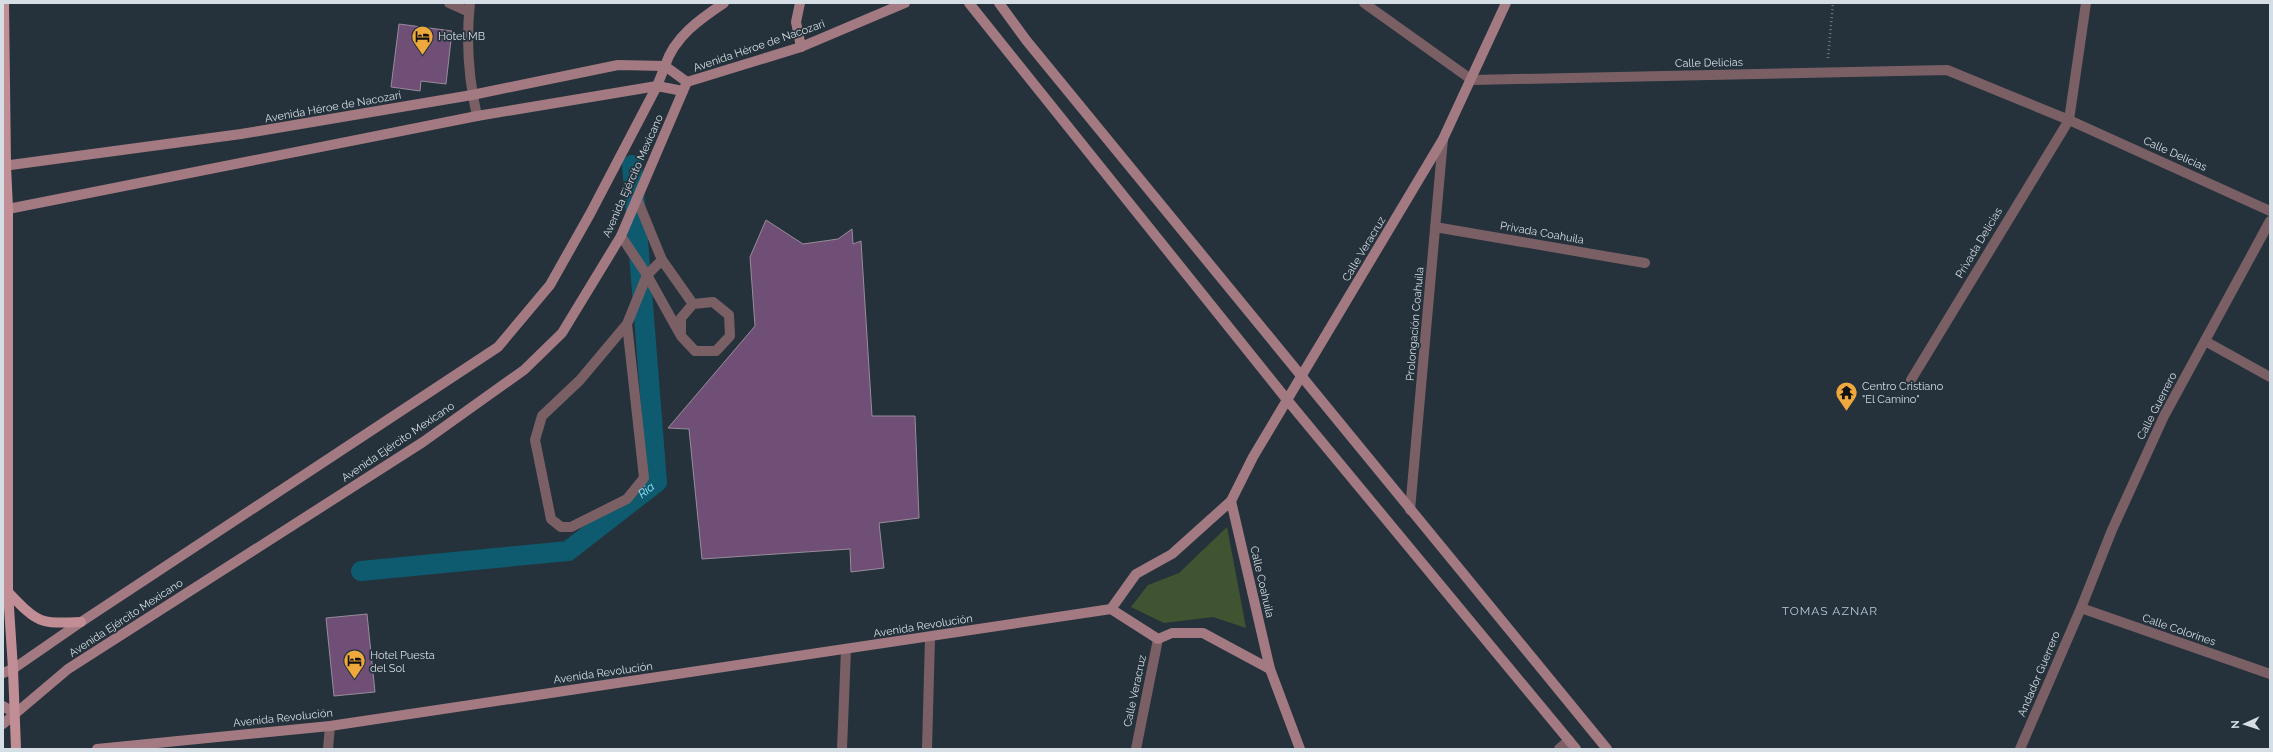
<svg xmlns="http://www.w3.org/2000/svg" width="2273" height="752" font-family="Raleway,sans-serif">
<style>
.green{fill:#415431}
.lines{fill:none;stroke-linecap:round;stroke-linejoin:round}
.canal{stroke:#0e5a6e;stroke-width:20}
.building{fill:#704f77;stroke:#988c9a}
.path{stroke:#707b83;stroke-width:2.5;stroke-dasharray:1 3;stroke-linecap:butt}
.lane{stroke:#7a6064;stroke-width:10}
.street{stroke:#7a6064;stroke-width:10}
.secondary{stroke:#a37a81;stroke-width:10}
.primary{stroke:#c28e96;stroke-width:10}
.labels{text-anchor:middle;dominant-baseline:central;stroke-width:3.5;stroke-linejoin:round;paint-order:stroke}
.poi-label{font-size:11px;fill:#d5dee4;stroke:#25323c;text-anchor:start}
.street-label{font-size:11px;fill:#d5dee4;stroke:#25323c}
.water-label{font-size:12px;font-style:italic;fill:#95e2fc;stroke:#25323c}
.neighbourhood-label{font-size:12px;letter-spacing:1px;fill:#b6c6d3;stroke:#25323c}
</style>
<rect width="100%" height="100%" fill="#25323c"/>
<polygon class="green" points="1227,527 1246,628 1213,617 1164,623 1131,607 1148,585 1179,573"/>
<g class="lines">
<path class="canal" id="s1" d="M361,571L568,551L657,482L632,165"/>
</g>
<g class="building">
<polygon points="399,24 452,31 446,84 421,81 420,91 391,87"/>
<polygon points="766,220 803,244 838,239 852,229 853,244 861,241 872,416 915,416 919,518 879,523 884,568 851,572 850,549 702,559 689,429 668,428 755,326 750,257"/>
<polygon points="367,614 375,692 334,696 326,618"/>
</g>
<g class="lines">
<polyline class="path" points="1828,58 1833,3"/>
<g class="lane">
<polyline points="637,199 662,260 693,304"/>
<polyline points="621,236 647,275 681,336 695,351 716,351 730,336 729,315 713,302 693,304 681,318 681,336"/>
<polyline points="627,324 644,478 627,499 571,527 561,527 551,519 535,440 542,416 580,380 627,324 647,275 662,260"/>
<polyline points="1559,749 1569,740"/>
</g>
<g class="street">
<polyline points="449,3 469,12"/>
<path d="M470,3C466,40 469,81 477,116"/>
<polyline points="1364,3 1472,80 1947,70 2069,120 2270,211"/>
<polyline points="1435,227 1645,263"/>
<polyline points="2205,341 2270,377"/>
<polyline points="1911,380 2069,120 2086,3"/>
<polyline points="1410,510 1443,139"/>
<polyline points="2081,608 2270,674"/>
<polyline points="328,749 330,726"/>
<polyline points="842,749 846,649"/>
<polyline points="927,749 930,637"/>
<polyline points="1136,749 1158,639"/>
<polyline points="2020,749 2081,608 2112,530 2164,416 2270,221"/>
</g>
<g class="secondary">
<polyline points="800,3 796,22 801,47"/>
<polyline points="969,3 1288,401 1576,749"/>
<polyline points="999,3 1026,40 1607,749"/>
<path d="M3,166L241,134L472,95L618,65L665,66C674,37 700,19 724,3"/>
<polyline points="3,210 477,116 657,86 683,91 687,82 801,47 905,3"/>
<polyline points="1231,501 1270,669 1300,749"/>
<polyline points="1111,609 1158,639 1172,633 1203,633 1270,669"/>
<polyline points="3,673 13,669 81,622 498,347 550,285 590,214 657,86 665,66 687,82"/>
<polyline points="3,706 14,713"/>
<polyline points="3,724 68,669 423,442 524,370 562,333 621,236 683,91"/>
<polyline points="97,749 330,726 1111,609 1136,574 1172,554 1231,501 1253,457 1443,139 1506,3"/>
</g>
<g class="primary">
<polyline points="4,3 6,166 8,209 8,592 13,669 16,749"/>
<path d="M8,592C38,623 38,624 81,622"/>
</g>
</g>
<defs>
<symbol id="hotel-pin" viewBox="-11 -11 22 30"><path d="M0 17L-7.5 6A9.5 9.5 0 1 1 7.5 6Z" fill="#eea83c" stroke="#25323c"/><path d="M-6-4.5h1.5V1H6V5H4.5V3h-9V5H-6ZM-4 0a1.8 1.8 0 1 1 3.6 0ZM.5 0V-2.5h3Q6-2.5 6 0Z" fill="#111"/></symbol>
<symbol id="temple-pin" viewBox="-11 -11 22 30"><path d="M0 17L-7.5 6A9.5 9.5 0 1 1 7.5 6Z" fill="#eea83c" stroke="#25323c"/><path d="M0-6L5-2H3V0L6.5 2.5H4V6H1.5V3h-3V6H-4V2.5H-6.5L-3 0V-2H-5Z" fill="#111"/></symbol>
</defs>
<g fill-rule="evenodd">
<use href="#hotel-pin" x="410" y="24" width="25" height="34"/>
<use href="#temple-pin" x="1834" y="380" width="25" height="34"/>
<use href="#hotel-pin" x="342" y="648" width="25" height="34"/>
</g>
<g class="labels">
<g class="poi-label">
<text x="438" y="36">Hotel MB</text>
<text x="1862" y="386">Centro Cristiano<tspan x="1862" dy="13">"El Camino"</tspan></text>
<text x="370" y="655">Hotel Puesta<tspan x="370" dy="13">del Sol</tspan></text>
</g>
<g class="street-label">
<text transform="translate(759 46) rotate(-19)">Avenida Héroe de Nacozari</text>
<text transform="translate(1709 63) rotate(-1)">Calle Delicias</text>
<text transform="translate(333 107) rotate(-10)">Avenida Héroe de Nacozari</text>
<text transform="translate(2175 154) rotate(24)">Calle Delicias</text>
<text transform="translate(633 176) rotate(-66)">Avenida Ejército Mexicano</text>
<text transform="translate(1542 233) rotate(10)">Privada Coahuila</text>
<text transform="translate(1979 243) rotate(-59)">Privada Delicias</text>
<text transform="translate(1364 249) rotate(-59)">Calle Veracruz</text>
<text transform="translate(1415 324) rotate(-85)">Prolongación Coahuila</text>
<text transform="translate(2157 406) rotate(-63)">Calle Guerrero</text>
<text transform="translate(398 442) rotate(-34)">Avenida Ejército Mexicano</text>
<text transform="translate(1262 582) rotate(77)">Calle Coahuila</text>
<text transform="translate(126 618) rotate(-33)">Avenida Ejército Mexicano</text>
<text transform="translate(923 626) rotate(-9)">Avenida Revolución</text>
<text transform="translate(2179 630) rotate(19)">Calle Colorines</text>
<text transform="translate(603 673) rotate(-8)">Avenida Revolución</text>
<text transform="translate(2039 674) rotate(-67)">Andador Guerrero</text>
<text transform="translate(1135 691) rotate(-78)">Calle Veracruz</text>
<text transform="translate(283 718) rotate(-6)">Avenida Revolución</text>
</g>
<g class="water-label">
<text stroke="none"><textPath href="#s1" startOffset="307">Ría</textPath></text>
</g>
<g class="neighbourhood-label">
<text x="1830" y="611">TOMAS AZNAR</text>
</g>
</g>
<rect width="2273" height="752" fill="none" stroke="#d5dee4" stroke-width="8"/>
<g transform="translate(2245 724) rotate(267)" stroke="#25323c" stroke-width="3" paint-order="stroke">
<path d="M0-3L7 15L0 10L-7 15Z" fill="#d5dee4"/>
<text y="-6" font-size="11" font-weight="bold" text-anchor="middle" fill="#d5dee4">N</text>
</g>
</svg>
